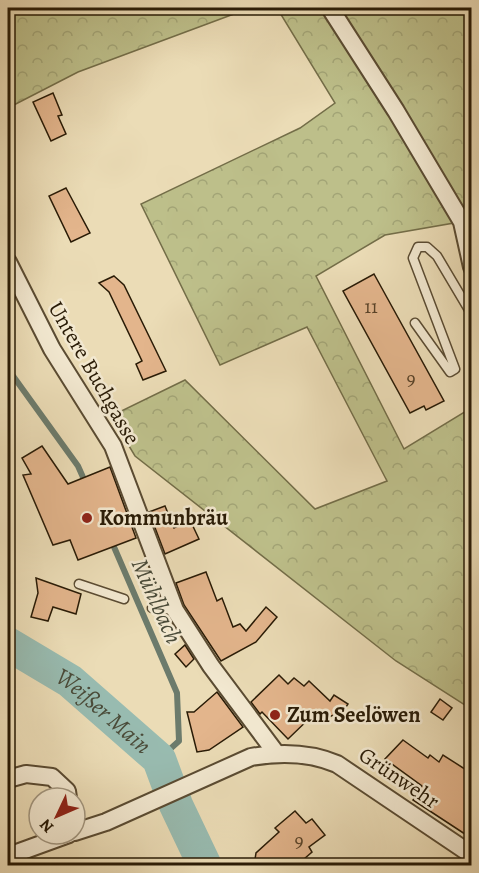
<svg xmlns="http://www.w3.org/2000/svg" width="479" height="873" font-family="Alegreya,serif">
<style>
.forest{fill:url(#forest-crowns);stroke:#736d48;stroke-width:1.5}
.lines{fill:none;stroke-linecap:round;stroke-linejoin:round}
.stream{stroke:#6c7b6c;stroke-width:6}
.river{stroke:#98bbb0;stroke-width:34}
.building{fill:#e3b58c;stroke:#291b06;stroke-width:1.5}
.lane-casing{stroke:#5a4b32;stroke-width:11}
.street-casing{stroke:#5a4b32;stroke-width:20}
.lane{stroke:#f2e8d0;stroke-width:8}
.street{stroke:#f2e8d0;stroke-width:16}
.poi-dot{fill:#8f2418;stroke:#f2e8d0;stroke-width:2}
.labels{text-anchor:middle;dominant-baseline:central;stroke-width:5;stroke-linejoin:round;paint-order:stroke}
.number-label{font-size:20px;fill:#584228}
.street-label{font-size:22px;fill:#291b06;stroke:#f2e8d0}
.poi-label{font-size:22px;font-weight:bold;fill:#291b06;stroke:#f2e8d0;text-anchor:start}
.water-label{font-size:24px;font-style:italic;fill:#4a4b39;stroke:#f2e8d0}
</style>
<defs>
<pattern id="forest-crowns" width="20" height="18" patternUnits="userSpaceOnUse" patternTransform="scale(1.5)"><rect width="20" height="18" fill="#bdbf8a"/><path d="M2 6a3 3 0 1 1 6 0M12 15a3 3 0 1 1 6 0" fill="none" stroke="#a2a476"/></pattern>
</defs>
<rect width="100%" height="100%" fill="#ebdcb6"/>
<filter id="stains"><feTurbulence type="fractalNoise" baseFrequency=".00333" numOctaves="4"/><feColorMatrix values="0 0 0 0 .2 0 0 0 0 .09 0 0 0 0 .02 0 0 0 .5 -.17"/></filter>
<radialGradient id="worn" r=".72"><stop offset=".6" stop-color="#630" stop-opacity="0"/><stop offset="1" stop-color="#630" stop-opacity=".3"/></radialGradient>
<g class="forest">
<polygon points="8,8 250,8 78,72 8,108"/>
<polygon points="277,8 471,8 471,220 385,235 316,276 404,449 471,408 471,709 396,661 135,456 111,416 185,380 315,509 387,481 307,327 220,365 141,204 300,128 335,103"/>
</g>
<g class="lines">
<g class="stream">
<polyline points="8,369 78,466 86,484"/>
<polyline points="111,540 177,693 179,741 159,759"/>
</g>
<path class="river" id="s1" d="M8,644L70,681L159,759L176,805L205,866"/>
</g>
<g class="building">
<polygon points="53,93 62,115 58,116 66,134 51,141 33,102"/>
<polygon points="66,188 90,233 71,242 49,196"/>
<polygon points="374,274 444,401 426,410 424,406 410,413 343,291"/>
<polygon points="114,276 124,285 166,371 143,380 136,364 142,361 109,292 99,283"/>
<polygon points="42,446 68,484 110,467 136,538 78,560 70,540 53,545 23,475 31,474 22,458"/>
<polygon points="165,506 174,528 190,520 199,539 165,554 149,512"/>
<polygon points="206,572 217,601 222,598 233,627 240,624 246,631 266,607 277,617 256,642 221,661 184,605 176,583"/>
<polygon points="36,578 81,594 76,614 53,607 48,621 31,617 38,593"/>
<polygon points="185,645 194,659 186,667 175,654"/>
<polygon points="279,675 288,684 294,678 304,686 309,681 330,701 334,695 348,704 340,716 334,715 317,721 320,716 316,712 288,739 262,712 260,714 251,702"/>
<polygon points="217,692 243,727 209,750 197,752 187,712 194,712"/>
<polygon points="440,699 452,708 443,720 431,712"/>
<polygon points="403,740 428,758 430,755 439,762 443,755 471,773 471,838 413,800 422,786 385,759"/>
<polygon points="295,811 306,823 312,819 325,835 309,847 312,852 304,859 310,866 254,866 256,853 279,832 275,828"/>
</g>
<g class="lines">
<defs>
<g id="lane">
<polyline points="415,323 450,372 455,369 413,258 418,247 427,247 437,256 472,315"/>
<polyline points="79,584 124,599"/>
<polyline points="152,608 175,610"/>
</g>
<g id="street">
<polyline points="330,8 396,111 462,222 472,267"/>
<polyline points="8,262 52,349 113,446 175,610 211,666 276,753"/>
<polyline points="8,779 26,774 52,777 67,791 68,798"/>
<path d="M75,832L106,822L251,757C280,752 309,752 337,764L472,855"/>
<polyline points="8,858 14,854 69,834"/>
</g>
</defs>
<use href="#lane" class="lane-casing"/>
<use href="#street" class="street-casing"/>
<use href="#lane" class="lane"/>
<use href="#street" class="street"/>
</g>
<g class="poi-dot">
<circle cx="87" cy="518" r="6"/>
<circle cx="275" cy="715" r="6"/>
</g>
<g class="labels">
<g class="number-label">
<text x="371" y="306">11</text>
<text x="411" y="378">9</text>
<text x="299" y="840">9</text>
</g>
<g class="street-label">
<text transform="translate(94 373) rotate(60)">Untere Buchgasse</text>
<text transform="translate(399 778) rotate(34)">Grünwehr</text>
</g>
<g class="poi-label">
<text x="99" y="518">Kommunbräu</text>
<text x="287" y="715">Zum Seelöwen</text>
</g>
<g class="water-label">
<text transform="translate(157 601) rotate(66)">Mühlbach</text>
<text stroke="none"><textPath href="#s1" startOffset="117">Weißer Main</textPath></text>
</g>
</g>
<rect width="479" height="873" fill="none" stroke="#ebdcb6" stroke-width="30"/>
<rect x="9" y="9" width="461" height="855" fill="none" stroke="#291b06" stroke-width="3"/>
<rect x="15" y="15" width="449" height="843" fill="none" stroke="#291b06" stroke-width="1.5"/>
<g transform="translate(57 816) rotate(226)"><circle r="28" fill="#f2e8d0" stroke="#a2967f" stroke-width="1.5"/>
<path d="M0-4.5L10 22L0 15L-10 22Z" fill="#8f2418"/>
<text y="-9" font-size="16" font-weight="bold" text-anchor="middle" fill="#291b06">N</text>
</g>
<rect width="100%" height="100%" filter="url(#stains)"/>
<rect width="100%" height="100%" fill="url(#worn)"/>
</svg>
